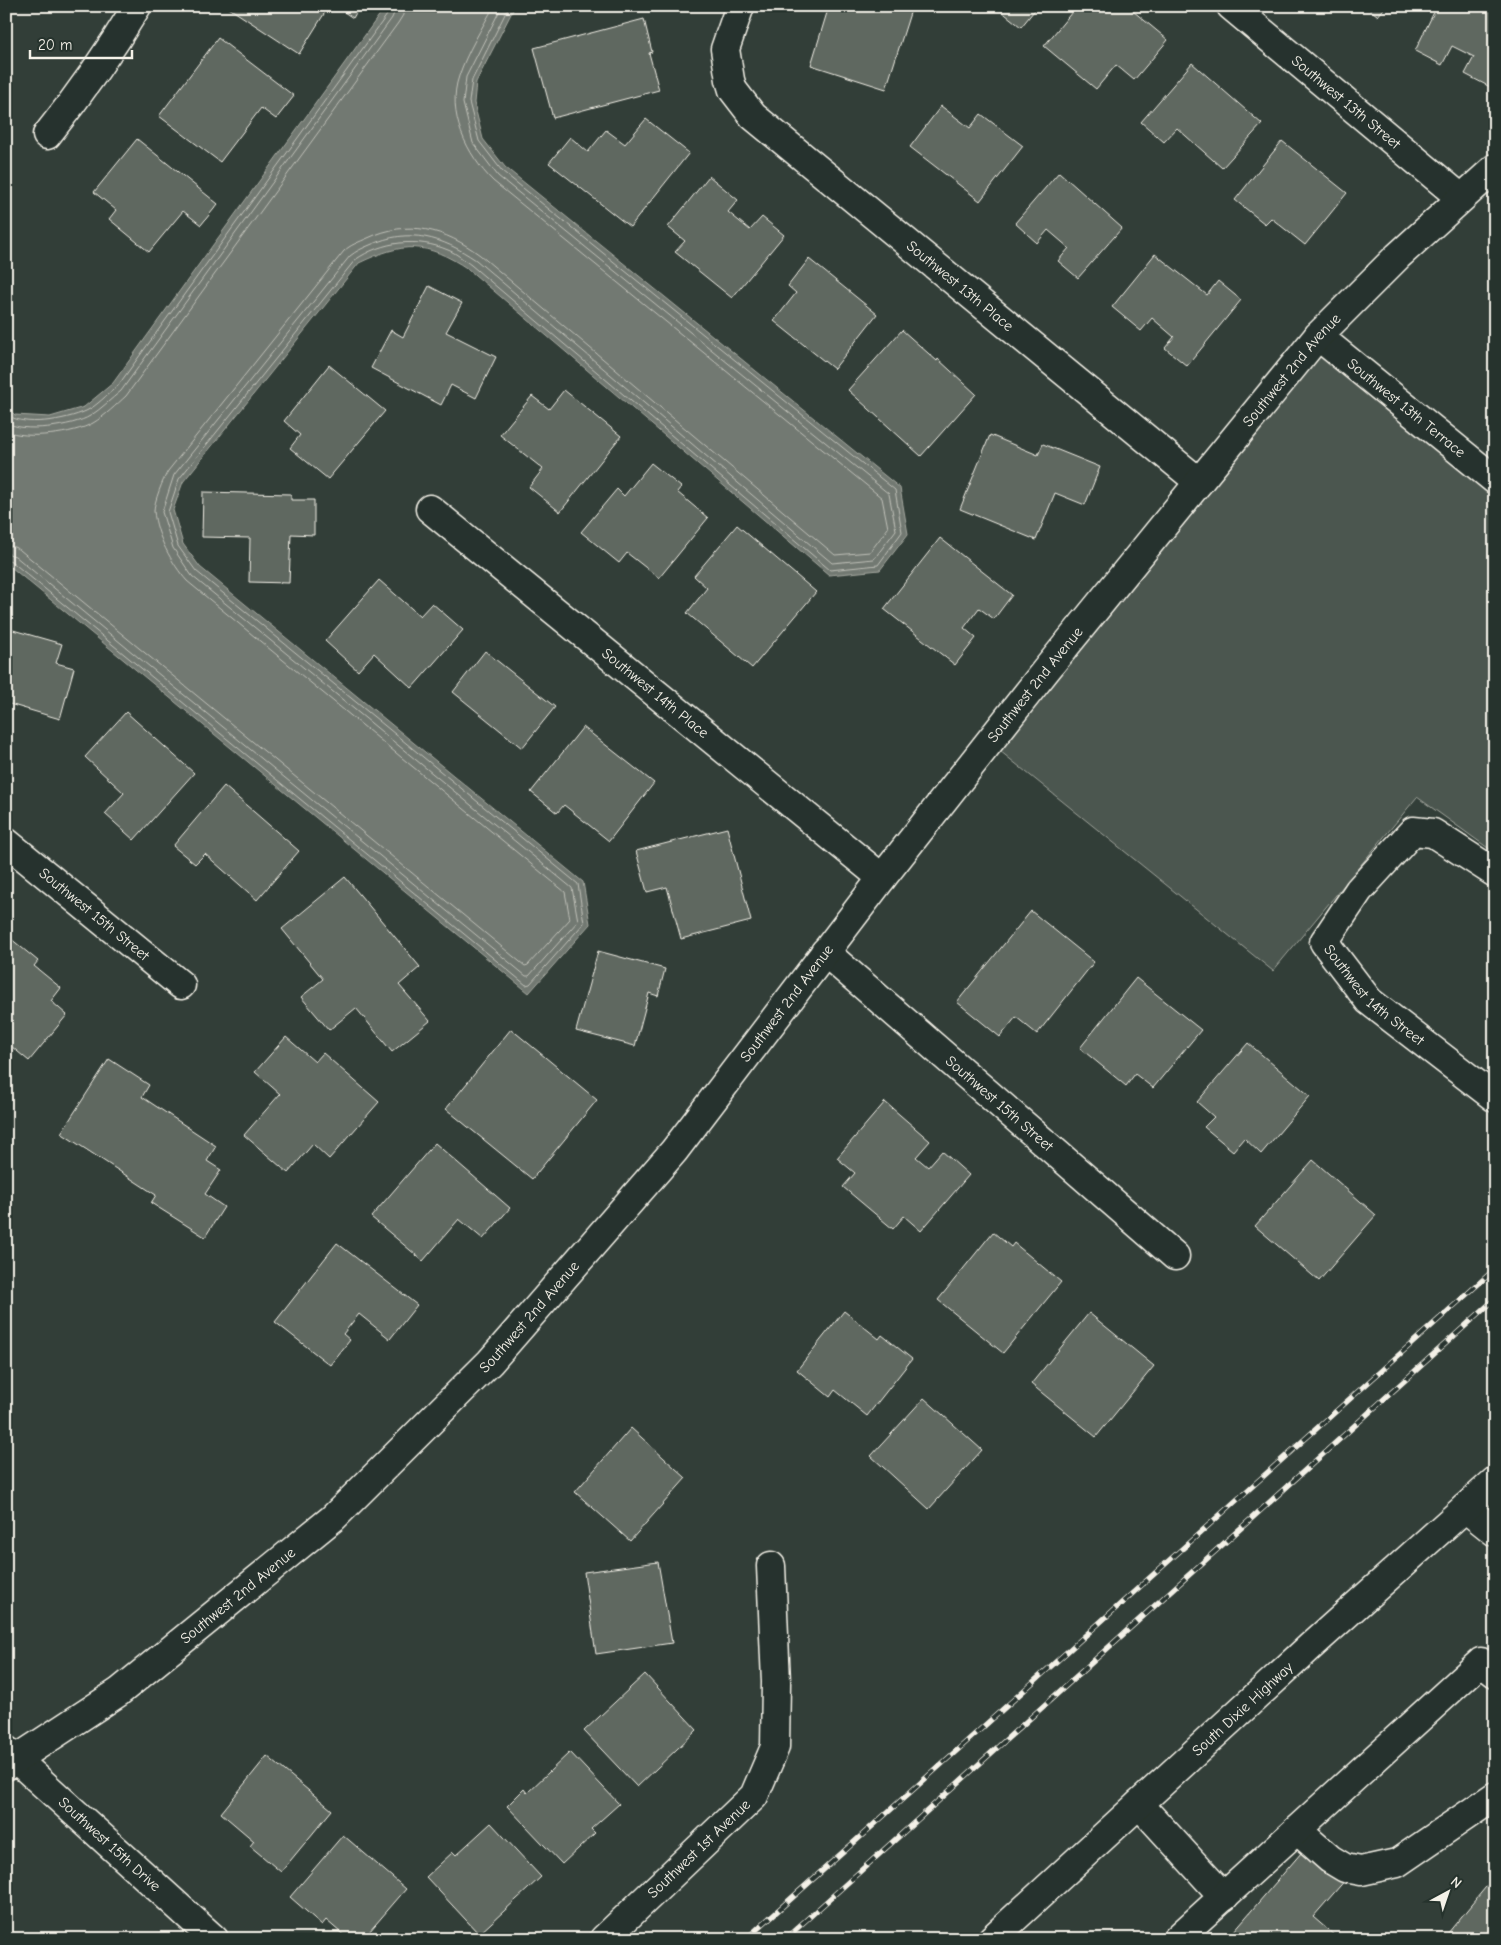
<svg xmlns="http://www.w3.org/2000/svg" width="1501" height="1945" font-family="'Comic Neue',sans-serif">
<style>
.green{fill:#4c564f;stroke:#a0a49c}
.water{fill:#727972;stroke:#a6a9a1}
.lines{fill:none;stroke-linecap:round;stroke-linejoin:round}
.shore{stroke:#c0c1b9;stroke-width:1}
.building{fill:#5f6861;stroke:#f4f1e8}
.minor-casing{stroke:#f4f1e8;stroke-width:31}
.major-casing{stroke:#f4f1e8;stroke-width:31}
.minor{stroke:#26332d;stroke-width:28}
.major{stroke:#26332d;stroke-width:28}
.rail-casing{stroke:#f4f1e8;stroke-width:5.5}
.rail{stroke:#26332d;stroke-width:4;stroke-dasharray:11;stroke-linecap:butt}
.labels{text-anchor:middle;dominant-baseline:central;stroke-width:4;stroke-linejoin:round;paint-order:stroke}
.street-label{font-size:15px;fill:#f4f1e8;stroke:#26332d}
</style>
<rect width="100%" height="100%" fill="#323e38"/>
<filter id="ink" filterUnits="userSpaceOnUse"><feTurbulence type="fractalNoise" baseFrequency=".02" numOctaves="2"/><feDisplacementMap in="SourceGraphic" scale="10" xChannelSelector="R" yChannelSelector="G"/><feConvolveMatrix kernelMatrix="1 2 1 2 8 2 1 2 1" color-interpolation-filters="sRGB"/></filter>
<g filter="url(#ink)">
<polygon class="green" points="1322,354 1495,494 1495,853 1417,797 1273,971 1000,751"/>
<path class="water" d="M386,6H515L476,82L474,103L483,139L505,167L900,488L908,534L880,570L829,575L468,269C426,241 403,242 359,263L183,482L173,510L183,544L200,567L583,882L590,924L529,993L6,563V407L15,415L50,417L84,407L113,383Z"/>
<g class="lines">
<g class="shore">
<path d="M6,414C23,428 66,420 86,411C97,406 107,394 117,387L387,15L390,6"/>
<path d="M6,422C21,434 74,426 90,416C101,409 111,399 121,391L392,18L397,6"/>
<path d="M6,431C27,440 74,434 93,423C105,416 116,405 126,396L398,23L403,15L404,6"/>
<path d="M6,545L14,547L20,550L525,966L528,965L570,919L565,892L187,581C172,564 156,535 154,511C154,502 163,479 168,471L344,251C350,245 359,242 368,238C408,219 445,229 480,255L835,555L870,552L888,528L882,498L493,181C467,155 446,113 459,76C467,52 482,28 494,6"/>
<path d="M6,553L15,556L526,976H529L578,921L572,888L192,576L173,548L162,512L174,475L350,256C356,251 363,248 370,245C409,227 442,237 476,260L832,563L874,559L896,530L889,494L498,176L473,143L463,103L466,77L502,6"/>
<path d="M6,559L11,561L526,985L530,984L584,923L578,884L196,571L178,546L168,512L179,479L355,260C382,241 417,237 448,250C456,253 464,260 471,265L830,570L878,565L902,532L895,490L502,171L479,141L469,102L472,80L509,6"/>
</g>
</g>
<g class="building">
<polygon points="226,6 329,6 299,54"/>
<polygon points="335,6 360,6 353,18"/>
<polygon points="829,6 901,6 911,10 886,89 811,65"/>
<polygon points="995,6 1038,6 1021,27"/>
<polygon points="1077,6 1127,6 1168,40 1134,80 1116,65 1096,89 1044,46"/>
<polygon points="1366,6 1386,6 1378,16"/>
<polygon points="1437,6 1488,6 1487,9 1495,12 1495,83 1492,88 1465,74 1474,57 1452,46 1442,65 1415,51"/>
<polygon points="644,19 652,52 649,53 659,90 553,118 534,48"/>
<polygon points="218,38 294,96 276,119 261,108 220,162 159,116"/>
<polygon points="1192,63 1262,124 1222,168 1177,128 1164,142 1141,122"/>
<polygon points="941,106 970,128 981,114 1023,146 980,201 910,147"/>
<polygon points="646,119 689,153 630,227 549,163 570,137 588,152 606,130 625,144"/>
<polygon points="137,139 218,204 201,225 183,211 149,252 109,219 116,210 94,192"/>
<polygon points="1282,141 1347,193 1305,245 1271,218 1265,224 1235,200"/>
<polygon points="1059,172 1122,228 1078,278 1058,261 1069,248 1048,230 1037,243 1015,223"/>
<polygon points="709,176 738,200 728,212 750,230 762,217 784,235 732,298 675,252 685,241 668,227"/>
<polygon points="1155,254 1207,295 1218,281 1241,300 1187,366 1165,348 1174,337 1152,318 1141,331 1112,307"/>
<polygon points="809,259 877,314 834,369 774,321 796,293 788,286"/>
<polygon points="429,286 462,303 446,332 496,357 476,398 451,385 441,405 371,368 391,330 403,337"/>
<polygon points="902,330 937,361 938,359 976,394 921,456 848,390"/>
<polygon points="329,365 385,411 328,479 290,448 300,435 284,421"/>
<polygon points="564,390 621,436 560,512 529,487 543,469 500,435 532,396 549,409"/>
<polygon points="990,435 1038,455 1043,444 1100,467 1085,505 1055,493 1036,540 960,509"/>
<polygon points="651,463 681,487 677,492 708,518 659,578 627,553 619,563 581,532 617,489 624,496"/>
<polygon points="203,492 291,494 291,500 314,500 314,535 291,534 289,583 249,582 250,538 202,537"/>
<polygon points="737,525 816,592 752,668 687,613 707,588 694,576"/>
<polygon points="940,538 1012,595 994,619 979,608 964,628 976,638 955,665 884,609"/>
<polygon points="379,580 420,616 432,603 463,630 412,688 374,653 358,671 325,641"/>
<polygon points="6,628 62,644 56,663 74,668 60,719 6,703"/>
<polygon points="485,651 555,707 522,748 453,692"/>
<polygon points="126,712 194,773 134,840 105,814 124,793 85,757"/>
<polygon points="583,727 654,783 609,841 564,805 557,813 531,792"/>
<polygon points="224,786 299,851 257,900 205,854 195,864 173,846"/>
<polygon points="727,828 751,921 681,939 667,887 647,892 636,851"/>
<polygon points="345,877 420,967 399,985 430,1021 392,1052 356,1008 329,1030 301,997 323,979 282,929"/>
<polygon points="1031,911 1094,962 1037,1034 1016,1017 1000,1037 957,1002"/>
<polygon points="10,938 38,961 34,966 61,988 51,1001 67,1015 29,1061 6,1042 6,943"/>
<polygon points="598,951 665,969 658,996 649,993 635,1046 576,1031"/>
<polygon points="1136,978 1201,1030 1153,1088 1135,1074 1126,1086 1080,1048"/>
<polygon points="511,1029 597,1100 532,1179 446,1109"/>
<polygon points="286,1037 315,1062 323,1053 379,1102 329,1159 313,1144 288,1173 244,1135 280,1094 255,1072"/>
<polygon points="1248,1043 1310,1096 1261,1154 1244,1138 1233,1151 1204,1127 1214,1117 1197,1102"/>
<polygon points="109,1059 149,1085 142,1097 216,1146 207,1161 221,1170 205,1194 224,1207 205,1237 151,1203 156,1195 61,1133"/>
<polygon points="885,1102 930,1141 916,1157 928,1167 942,1151 969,1175 921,1231 904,1216 893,1229 843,1187 855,1173 837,1158"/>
<polygon points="435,1143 510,1208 483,1239 459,1219 423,1261 371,1217"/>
<polygon points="1313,1160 1376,1215 1319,1281 1255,1226"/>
<polygon points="993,1232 1011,1247 1014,1243 1061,1282 1003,1353 938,1300"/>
<polygon points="337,1243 417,1305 390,1339 359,1314 343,1334 350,1340 330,1365 275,1322"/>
<polygon points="844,1311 879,1339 882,1335 912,1359 867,1416 835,1390 830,1397 797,1370"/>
<polygon points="1089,1313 1154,1366 1096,1437 1031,1384"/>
<polygon points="924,1398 982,1450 929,1509 871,1456"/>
<polygon points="631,1428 686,1478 630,1541 575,1492"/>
<polygon points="658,1562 672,1643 596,1654 584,1572"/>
<polygon points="645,1674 697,1730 637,1787 584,1731"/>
<polygon points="570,1752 619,1804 591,1829 595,1833 562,1864 507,1806 524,1789 527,1793"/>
<polygon points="267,1756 332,1810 281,1872 250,1846 254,1841 221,1813"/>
<polygon points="491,1823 541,1877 479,1934 426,1877 453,1852 456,1855"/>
<polygon points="343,1835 406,1889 363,1939 348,1939 326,1920 322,1925 290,1897"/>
<polygon points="1308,1845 1347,1878 1313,1917 1335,1936 1333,1939 1227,1939"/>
<polygon points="1495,1876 1495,1939 1443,1939"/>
</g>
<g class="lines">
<defs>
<g id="minor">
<path id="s1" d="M740,6L725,49L730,80L733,90L753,116L1199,482"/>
<path id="s2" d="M1231,6L1461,198"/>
<path d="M47,135C80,94 110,51 137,6"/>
<path id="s3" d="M1318,336L1495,480"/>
<path id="s4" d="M430,509L882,878"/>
<path id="s5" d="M6,842L181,985"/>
<path id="s6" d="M1495,873L1433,833L1413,831L1359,890L1324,942L1369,1001L1495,1098"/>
<path id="s7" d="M825,952L1175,1256"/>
<polyline points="1465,1508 1495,1532"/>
<path id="s8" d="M6,1750L214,1939"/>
<path id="s9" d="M6,1766L119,1692L333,1518L490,1362L674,1151L882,878L1046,670L1318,336L1398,256L1495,168"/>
<polyline points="1139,1804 1224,1897"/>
<polyline points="1297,1830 1330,1859 1345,1868 1361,1871 1397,1863 1495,1796"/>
<path id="s10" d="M604,1939L754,1796L775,1747L776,1682L771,1566"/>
<polyline points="1177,1939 1481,1662 1495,1673"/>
</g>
<g id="major">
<path id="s11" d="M992,1939L1311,1646L1495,1481"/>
</g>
</defs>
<use href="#minor" class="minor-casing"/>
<use href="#major" class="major-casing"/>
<use href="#minor" class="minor"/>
<use href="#major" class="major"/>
<defs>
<g id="rail">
<polyline points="746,1939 1495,1269"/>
<polyline points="785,1939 1495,1299"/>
</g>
</defs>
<use href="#rail" class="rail-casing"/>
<use href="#rail" class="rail"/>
</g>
</g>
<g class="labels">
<g class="street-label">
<text stroke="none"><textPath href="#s2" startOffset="150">Southwest 13th Street</textPath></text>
<text stroke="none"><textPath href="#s1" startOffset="388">Southwest 13th Place</textPath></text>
<text stroke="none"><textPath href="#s9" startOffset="1908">Southwest 2nd Avenue</textPath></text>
<text stroke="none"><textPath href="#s3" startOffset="114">Southwest 13th Terrace</textPath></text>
<text stroke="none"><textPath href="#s9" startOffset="1502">Southwest 2nd Avenue</textPath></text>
<text stroke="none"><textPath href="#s4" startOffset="291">Southwest 14th Place</textPath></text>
<text stroke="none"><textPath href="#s5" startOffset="114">Southwest 15th Street</textPath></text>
<text stroke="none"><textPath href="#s6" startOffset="310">Southwest 14th Street</textPath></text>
<text stroke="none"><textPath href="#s9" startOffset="1098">Southwest 2nd Avenue</textPath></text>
<text stroke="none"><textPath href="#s7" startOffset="231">Southwest 15th Street</textPath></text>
<text stroke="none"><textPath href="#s9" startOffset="692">Southwest 2nd Avenue</textPath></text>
<text stroke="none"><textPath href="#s9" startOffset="288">Southwest 2nd Avenue</textPath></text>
<text stroke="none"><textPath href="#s11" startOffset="340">South Dixie Highway</textPath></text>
<text stroke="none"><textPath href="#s8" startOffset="140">Southwest 15th Drive</textPath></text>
<text stroke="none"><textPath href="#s10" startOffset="131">Southwest 1st Avenue</textPath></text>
</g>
</g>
<rect width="1501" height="1945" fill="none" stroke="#26332d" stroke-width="25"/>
<rect x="12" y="12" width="1476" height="1920" fill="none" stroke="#f4f1e8" stroke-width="2" filter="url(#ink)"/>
<g transform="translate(1448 1892) rotate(40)" stroke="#26332d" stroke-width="4" paint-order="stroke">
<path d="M0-4L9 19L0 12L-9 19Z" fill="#f4f1e8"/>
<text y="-8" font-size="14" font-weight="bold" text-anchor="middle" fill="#f4f1e8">N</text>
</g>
<path d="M30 50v8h102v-8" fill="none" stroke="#f4f1e8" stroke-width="2.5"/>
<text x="38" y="50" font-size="15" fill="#f4f1e8" stroke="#26332d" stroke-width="4" paint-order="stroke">20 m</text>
</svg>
